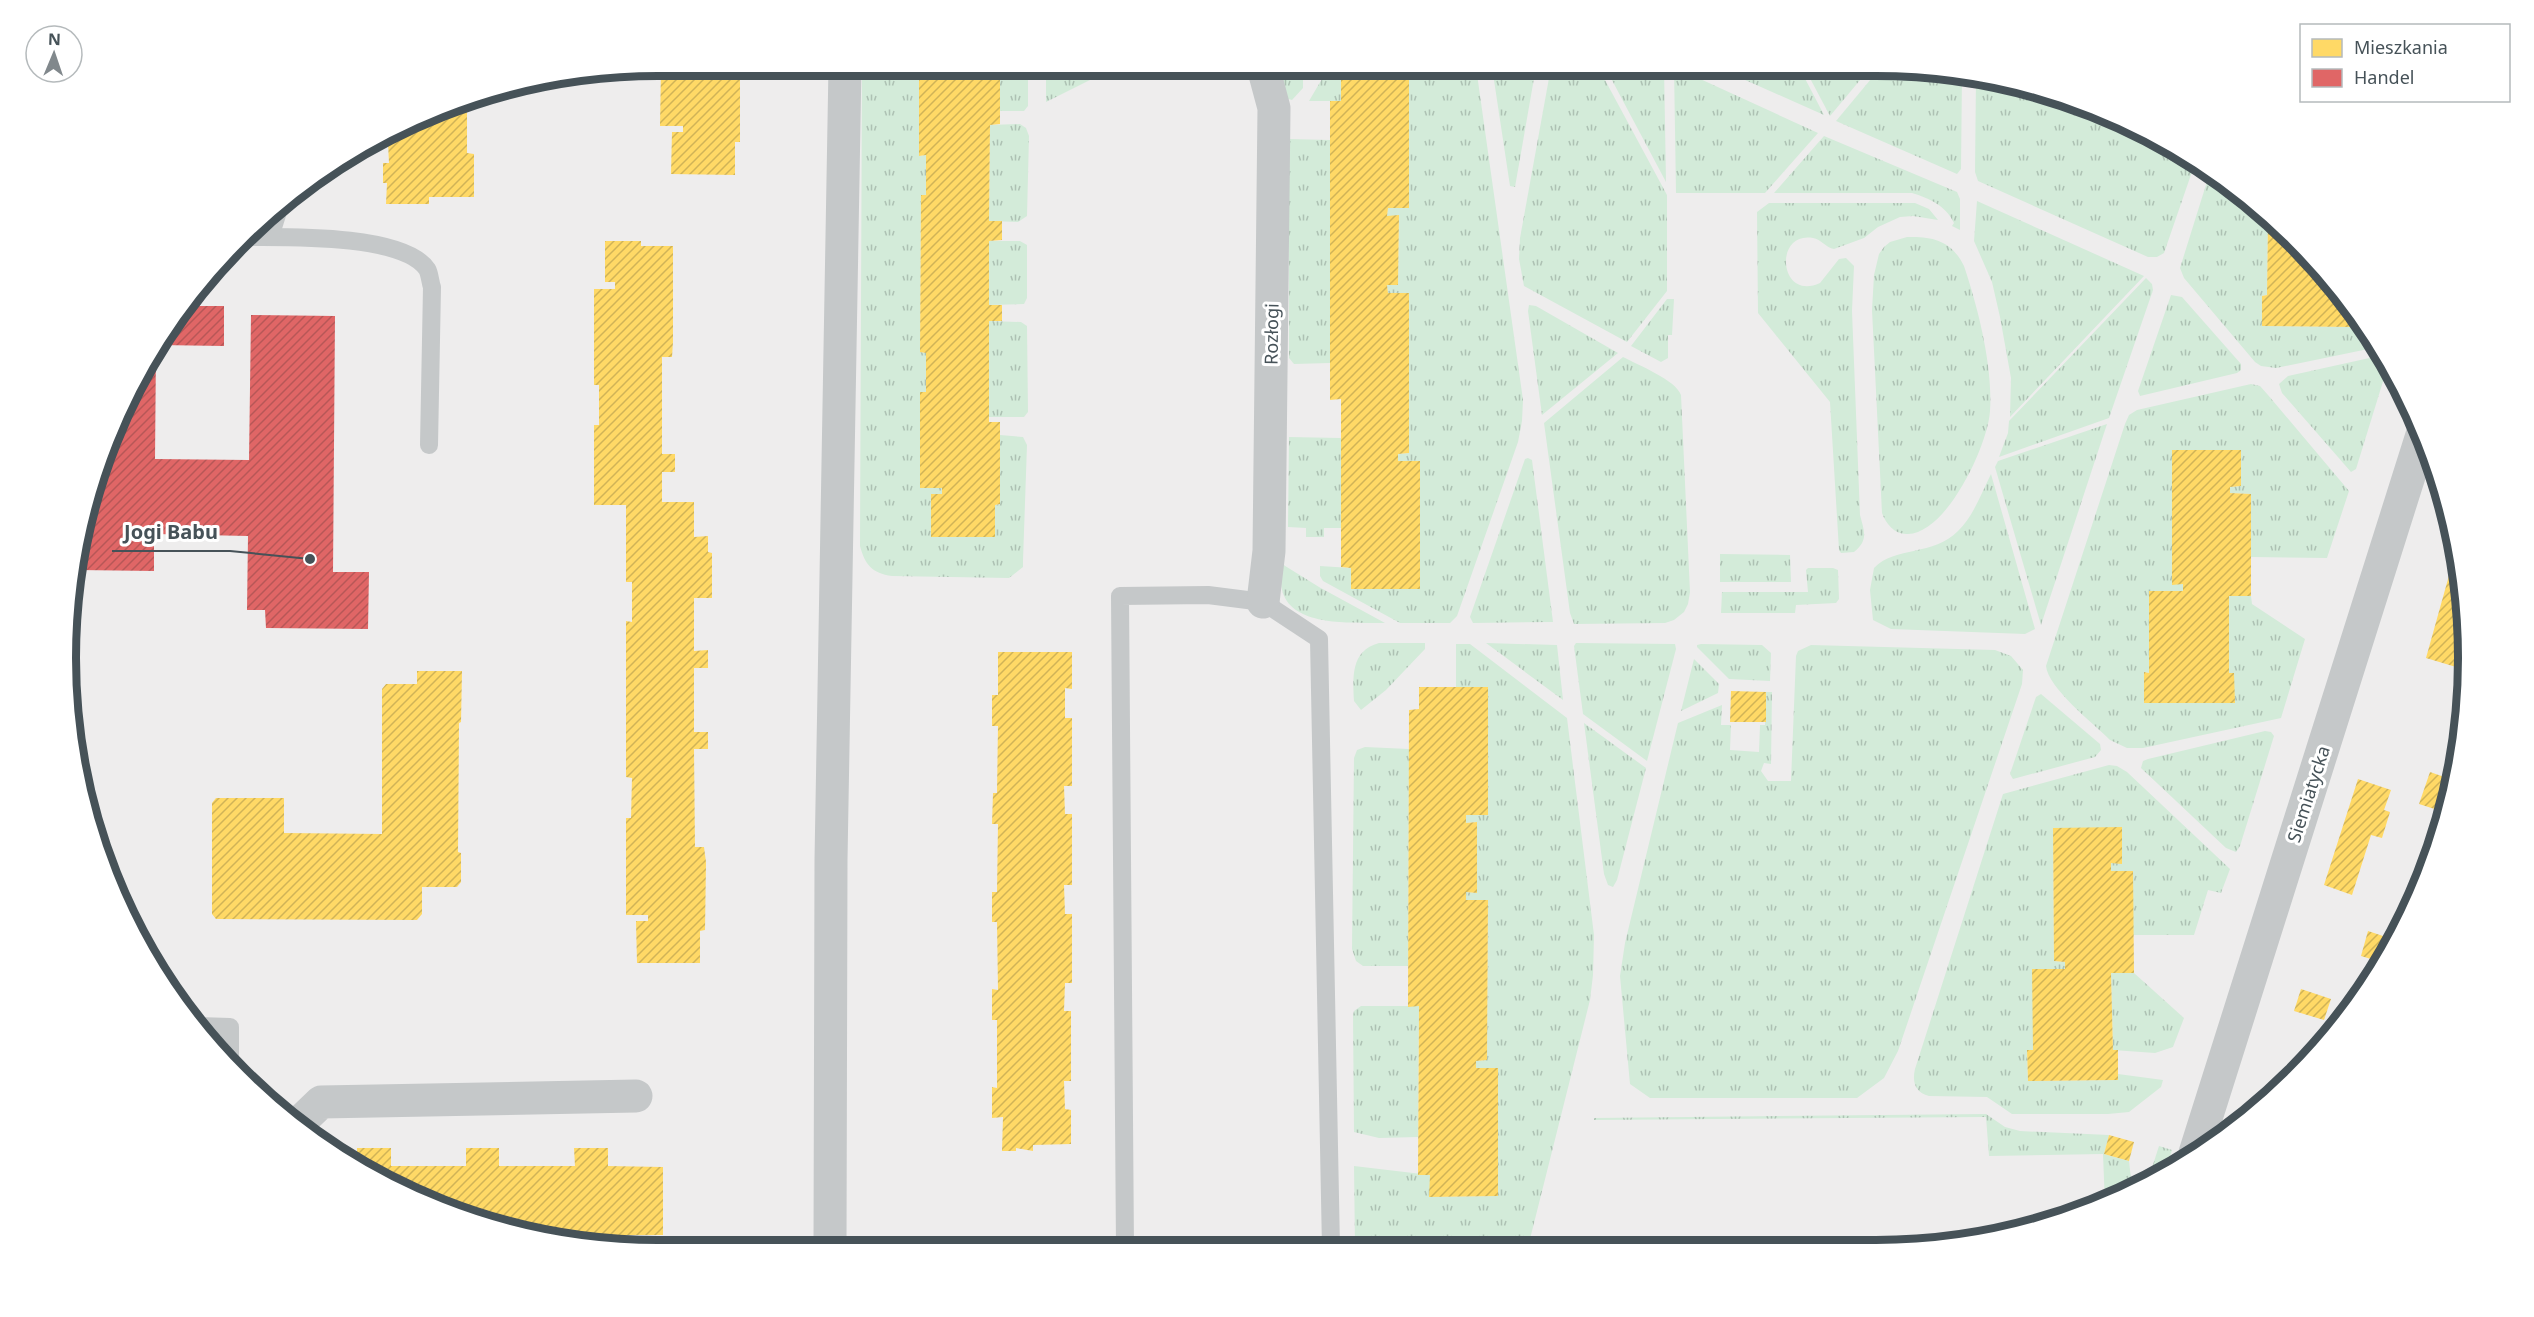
<svg xmlns="http://www.w3.org/2000/svg" width="2534" height="1317" font-family="'Noto Sans',sans-serif">
<style>
.grass{fill:url(#grass-tufts)}
.homes{fill:url(#homes-hatch)}
.shops{fill:url(#shops-hatch)}
.lines{fill:none;stroke-linecap:round;stroke-linejoin:round}
.lane{stroke:#c5c8c9;stroke-width:18}
.street{stroke:#c5c8c9;stroke-width:33}
.labels{text-anchor:middle;dominant-baseline:central;stroke-width:6;stroke-linejoin:round;paint-order:stroke}
.street-label{font-size:18px;fill:#465258;stroke:#fff}
.rim{fill:none;stroke:#465258;stroke-width:8}
.leader{fill:none;stroke:#465258;stroke-width:2}
.callout-dot{fill:#465258;stroke:#fff;stroke-width:2}
.callout-label{font-size:20px;text-anchor:middle;font-weight:bold;fill:#465258;stroke:#fff;stroke-width:6;stroke-linejoin:round;paint-order:stroke}
</style>
<defs>
<pattern id="grass-tufts" width="24" height="20" patternUnits="userSpaceOnUse" patternTransform="scale(1.5)"><rect width="24" height="20" fill="#d3ebd9"/><path d="M3 7l-1-3M5 7V3M7 7l1-3M15 17l-1-3M17 17v-4M19 17l1-3" fill="none" stroke="#adc1b3"/></pattern>
<pattern id="homes-hatch" width="6" height="6" patternUnits="userSpaceOnUse" patternTransform="scale(1.5)"><rect width="6" height="6" fill="#ffd966"/><path d="M-1 1l2-2M0 6l6-6M5 7l2-2" fill="none" stroke="#d0b357"/></pattern>
<pattern id="shops-hatch" width="6" height="6" patternUnits="userSpaceOnUse" patternTransform="scale(1.5)"><rect width="6" height="6" fill="#e06666"/><path d="M-1 1l2-2M0 6l6-6M5 7l2-2" fill="none" stroke="#b75757"/></pattern>
</defs>
<rect width="100%" height="100%" fill="#eeeded"/>
<g class="grass">
<path d="M862,66H919L920,156L926,155V195H921L920,352L926,353V392H920V488H942V494L931,495V537H995V505L1000,504V435L1023,437L1027,445L1023,561V567L1009,578L892,576C872,573 865,565 860,546Z"/>
<polygon points="1000,66 1028,66 1028,106 1024,111 1000,111"/>
<polygon points="1046,66 1118,66 1046,102"/>
<polygon points="1280,67 1303,67 1303,88 1292,100 1285,98"/>
<polygon points="1329,67 1476,67 1523,400 1522,421 1518,442 1457,616 1450,623 1400,623 1323,581 1320,576 1320,566 1351,568 1352,589 1420,589 1420,462 1398,461 1398,454 1409,453 1409,293 1388,293 1387,285 1398,285 1399,216 1387,216 1388,208 1409,208 1409,80 1341,80 1341,101 1309,101"/>
<polygon points="1492,67 1536,67 1515,187 1510,186"/>
<polygon points="1551,67 1598,67 1667,195 1667,291 1627,342 1524,286 1519,259 1520,238"/>
<polygon points="1605,67 1664,67 1666,182"/>
<polygon points="1674,67 1818,133 1765,193 1676,193"/>
<polygon points="1716,67 1799,67 1824,115"/>
<polygon points="1804,67 1871,67 1830,116"/>
<polygon points="1881,67 1914,67 1962,75 1961,169 1957,174 1836,121"/>
<polygon points="1976,78 2029,86 2137,127 2195,163 2164,253 2157,257 2148,257 1978,181 1975,172"/>
<polygon points="1020,124 1026,128 1029,136 1027,216 1018,222 989,221 990,125"/>
<path d="M1824,136L1957,192L1960,199V230L1952,226L1954,223C1946,206 1929,198 1912,193H1774Z"/>
<polygon points="1289,139 1330,140 1330,363 1294,364 1289,358"/>
<polygon points="2210,172 2236,188 2268,218 2267,295 2262,296 2262,326 2352,327 2352,312 2378,347 2276,368 2261,366 2255,362 2184,278 2180,268"/>
<polygon points="1977,201 2144,276 2010,417 2011,378 2000,317 1992,282 1974,241"/>
<path d="M1769,203H1915L1929,209L1938,220L1913,216L1900,217L1878,227L1864,238L1834,249C1826,248 1821,239 1813,238C1773,231 1779,302 1820,283L1839,259L1846,258L1854,266L1852,311L1860,515C1864,531 1869,540 1854,552L1841,553L1839,550L1830,402L1758,313L1757,212Z"/>
<path d="M1907,237C1933,236 1952,241 1964,266C1978,308 1993,366 1990,411C1988,445 1947,533 1908,534C1895,535 1886,524 1882,513L1872,310L1874,275L1879,254L1884,247L1890,242Z"/>
<polygon points="989,241 1020,241 1027,245 1027,298 1024,304 989,305"/>
<polygon points="2146,278 2152,284 2153,290 2109,418 1999,457 2008,433 2009,421"/>
<polygon points="2171,295 2182,297 2241,364 2241,370 2237,373 2140,396 2138,391"/>
<polygon points="1667,299 1674,299 1672,335 1668,335 1668,358 1661,362 1631,346"/>
<polygon points="1529,305 1536,306 1618,353 1542,415 1528,311"/>
<polygon points="989,321 1021,322 1027,326 1028,412 1024,417 989,417"/>
<polygon points="2383,355 2389,362 2356,469 2351,472 2282,393 2279,384 2288,376"/>
<path d="M1623,357C1638,365 1676,380 1681,395L1690,592L1688,604L1684,612L1674,620L1665,623L1574,624L1570,613L1544,423Z"/>
<path d="M2251,384L2260,386L2268,395L2349,491L2327,558L2251,557V494L2230,493V487L2241,486V450L2172,451V584H2183V591L2149,673L2145,672L2144,703H2234V673H2229V596H2251L2252,604L2305,639L2281,718L2143,748H2127L2110,740C2093,723 2048,688 2046,666L2125,424L2129,415L2137,410Z"/>
<polygon points="2107,424 2041,625 1995,467 1998,461"/>
<polygon points="1289,437 1341,438 1341,528 1324,528 1324,537 1306,537 1306,528 1288,527"/>
<polygon points="1528,458 1532,460 1553,622 1473,623 1470,617 1525,459"/>
<path d="M1991,474L2035,629L2025,634L1891,629L1873,620L1870,590L1874,568C1895,546 1934,556 1958,531C1973,517 1982,492 1991,474Z"/>
<polygon points="1720,554 1790,555 1791,582 1720,582"/>
<path d="M1282,564L1319,587L1385,623C1353,622 1284,629 1281,583C1280,577 1281,570 1282,564Z"/>
<polygon points="1808,568 1833,568 1838,570 1839,599 1836,603 1796,605 1795,613 1721,613 1722,592 1808,592 1806,570"/>
<path d="M1379,643H1425V649L1386,690L1361,710L1354,701C1353,678 1350,651 1379,643Z"/>
<polygon points="1486,643 1557,645 1563,700"/>
<polygon points="1576,643 1675,644 1676,649 1647,761 1583,714 1574,646"/>
<polygon points="1456,644 1470,644 1567,718 1594,935 1593,975 1590,1000 1528,1247 1355,1248 1354,1166 1430,1175 1430,1197 1498,1196 1498,1069 1476,1068 1476,1061 1487,1060 1488,900 1466,900 1466,892 1476,893 1476,822 1466,823 1466,815 1488,815 1487,687 1456,687"/>
<polygon points="1701,644 1762,645 1771,653 1770,681 1729,679 1697,647 1697,645"/>
<polygon points="1811,645 1995,650 2011,656 2023,670 2022,684 1898,1051 1884,1078 1857,1098 1650,1098 1630,1084 1620,976 1625,943 1678,723 1722,705 1721,725 1731,725 1730,750 1759,752 1760,725 1765,725 1766,692 1772,692 1771,764 1764,763 1761,771 1768,781 1791,781 1796,656 1798,651"/>
<polygon points="1694,659 1719,684 1718,693 1681,711"/>
<polygon points="2041,694 2100,744 2101,750 2095,757 2013,779 2010,774 2036,697"/>
<polygon points="1584,723 1646,768 1617,880 1613,887 1608,885 1604,874"/>
<polygon points="2265,731 2271,732 2274,736 2240,846 2236,852 2226,848 2141,768 2143,761 2148,759"/>
<polygon points="1365,747 1409,749 1408,966 1363,966 1356,961 1352,949 1354,758 1357,750"/>
<path d="M2109,765L2117,766L2127,772L2230,869L2221,893L2208,890L2194,935H2133V871H2111V863H2122V828H2053L2054,961L2065,962V969L2033,1050L2027,1051L2028,1081L2118,1080V1074L2163,1080L2161,1087L2129,1112L2108,1114H2012L1987,1097L1929,1096C1915,1092 1912,1082 1915,1069L2003,794Z"/>
<polygon points="2111,973 2134,973 2184,1018 2173,1047 2155,1053 2113,1050"/>
<polygon points="1361,1006 1419,1006 1418,1137 1379,1138 1354,1132 1353,1015 1354,1011"/>
<polygon points="1986,1114 2005,1127 2020,1131 2109,1135 2104,1154 2129,1161 2132,1188 2105,1205 2103,1154 1989,1156 1986,1117 1594,1120 1594,1118"/>
<polygon points="2159,1146 2172,1150 2166,1169 2148,1180"/>
</g>
<g class="homes">
<polygon points="661,66 740,66 740,142 735,142 735,175 671,174 672,132 683,132 683,126 660,126"/>
<polygon points="919,66 1000,66 1000,124 990,125 989,221 1002,221 1002,240 989,241 989,305 1002,305 1002,321 989,321 989,422 1000,422 1000,504 995,505 995,537 931,537 931,494 942,494 942,488 920,488 920,392 926,392 926,353 920,352 921,195 926,195 926,155 919,156"/>
<polygon points="1409,79 1409,208 1388,208 1387,216 1399,215 1398,285 1387,285 1388,293 1409,293 1409,453 1398,454 1398,461 1420,461 1420,589 1351,589 1351,568 1341,567 1341,399 1330,400 1330,101 1341,101 1341,80"/>
<polygon points="467,98 467,153 474,154 474,197 429,197 429,204 386,204 387,183 383,183 383,163 389,163 388,143 379,143 379,138"/>
<polygon points="2268,218 2321,268 2352,312 2352,327 2262,326 2262,296 2267,295"/>
<polygon points="605,241 641,241 641,246 673,246 673,342 672,357 662,357 662,454 675,454 675,472 662,472 662,502 694,502 694,537 708,536 708,552 712,553 712,598 694,598 694,651 708,650 708,668 694,668 694,732 708,732 708,749 694,749 695,847 704,847 706,862 705,930 700,931 700,963 637,963 636,921 648,921 648,915 626,915 626,818 631,818 632,778 626,777 626,621 632,622 632,582 626,582 626,505 594,505 594,425 599,425 599,385 594,385 594,289 615,289 615,282 605,282"/>
<polygon points="2172,450 2241,450 2241,486 2230,487 2230,493 2251,494 2251,596 2229,596 2229,673 2234,673 2235,703 2144,703 2144,672 2149,673 2149,591 2183,591 2183,584 2172,585"/>
<polygon points="2455,554 2463,581 2466,670 2426,658"/>
<polygon points="998,652 1072,652 1072,689 1065,688 1065,718 1072,718 1072,786 1064,786 1065,814 1072,814 1072,885 1064,885 1065,914 1072,914 1072,983 1065,983 1064,1011 1071,1011 1071,1081 1064,1081 1065,1109 1071,1110 1071,1144 1033,1145 1033,1151 1016,1148 1016,1151 1002,1151 1003,1117 992,1118 992,1087 997,1088 997,1020 992,1020 992,989 998,990 997,922 992,922 992,892 997,892 998,824 992,824 993,793 997,793 998,726 992,726 992,695 998,695"/>
<polygon points="417,671 462,671 461,722 459,723 458,852 461,853 461,882 457,887 422,887 422,914 417,920 216,919 212,914 212,803 216,798 284,798 284,833 382,834 382,689 386,684 417,684"/>
<polygon points="1419,687 1488,687 1488,815 1466,815 1466,823 1477,822 1477,893 1466,892 1466,900 1488,900 1487,1060 1476,1061 1476,1068 1498,1068 1498,1196 1429,1197 1430,1175 1418,1175 1419,1006 1408,1007 1409,710 1419,709"/>
<polygon points="1731,691 1766,692 1766,722 1730,722"/>
<polygon points="2430,772 2453,780 2447,813 2419,804"/>
<polygon points="2358,779 2391,790 2384,810 2390,812 2382,838 2371,835 2352,895 2324,885"/>
<polygon points="2122,827 2122,864 2111,863 2111,871 2133,871 2134,973 2111,973 2113,1050 2118,1050 2118,1080 2028,1081 2027,1050 2033,1050 2032,969 2065,969 2065,962 2054,961 2053,828"/>
<polygon points="2368,931 2395,940 2381,962 2361,956"/>
<polygon points="2301,989 2331,999 2324,1020 2294,1011"/>
<polygon points="2109,1135 2134,1142 2129,1161 2104,1154"/>
<polygon points="357,1148 391,1148 391,1166 466,1166 466,1148 499,1148 499,1166 575,1166 574,1148 608,1148 608,1166 663,1167 663,1235 530,1235 505,1231 397,1190 357,1167"/>
</g>
<g class="shops">
<polygon points="184,306 224,306 224,346 158,345"/>
<polygon points="251,315 335,316 333,572 369,572 368,629 266,628 265,610 247,610 248,536 154,534 154,571 78,570 79,539 111,431 156,348 155,459 249,460"/>
</g>
<g class="lines">
<g class="lane">
<path d="M246,237C286,237 403,234 427,269C430,274 430,282 432,287L429,445"/>
<polyline points="270,237 280,205"/>
<polyline points="198,1026 230,1027 230,1065"/>
<polyline points="1125,1248 1120,596 1208,595 1263,602 1319,639 1331,1248"/>
</g>
<g class="street">
<polyline points="1263,67 1274,108 1269,551 1263,602"/>
<polyline points="297,1125 321,1102 636,1096"/>
<polyline points="2195,1153 2422,435"/>
<polyline points="830,1249 831,860 845,66"/>
</g>
</g>
<g class="labels">
<g class="street-label">
<text transform="translate(1271 334) rotate(-89)">Rozłogi</text>
<text transform="translate(2308 794) rotate(-72)">Siemiatycka</text>
</g>
</g>
<path d="M0 0H2534V1317H0ZM658 76H1876A582 582 0 0 1 2458 658V658A582 582 0 0 1 1876 1240H658A582 582 0 0 1 76 658V658A582 582 0 0 1 658 76Z" fill="#fff" fill-rule="evenodd"/>
<path class="rim" d="M658 76H1876A582 582 0 0 1 2458 658V658A582 582 0 0 1 1876 1240H658A582 582 0 0 1 76 658V658A582 582 0 0 1 658 76Z"/>
<path class="leader" d="M310 559L230 551H112"/>
<circle class="callout-dot" cx="310" cy="559" r="6"/>
<g class="callout-label">
<text x="171" y="539">Jogi Babu</text>
</g>
<rect x="2300" y="24" width="210" height="78" fill="#ffffff" stroke="#b5babc" stroke-width="1.5"/>
<rect x="2312" y="39" width="30" height="18" fill="#ffd966" stroke="#b5babc" stroke-width="1.5"/>
<text x="2354" y="54" font-size="18" fill="#465258">Mieszkania</text>
<rect x="2312" y="69" width="30" height="18" fill="#e06666" stroke="#b5babc" stroke-width="1.5"/>
<text x="2354" y="84" font-size="18" fill="#465258">Handel</text>
<g transform="translate(54 54) rotate(2)"><circle r="28" fill="#ffffff" stroke="#b5babc" stroke-width="1.5"/>
<path d="M0-4.5L10 22L0 15L-10 22Z" fill="#81888c"/>
<text y="-9" font-size="16" font-weight="bold" text-anchor="middle" fill="#465258">N</text>
</g>
</svg>
